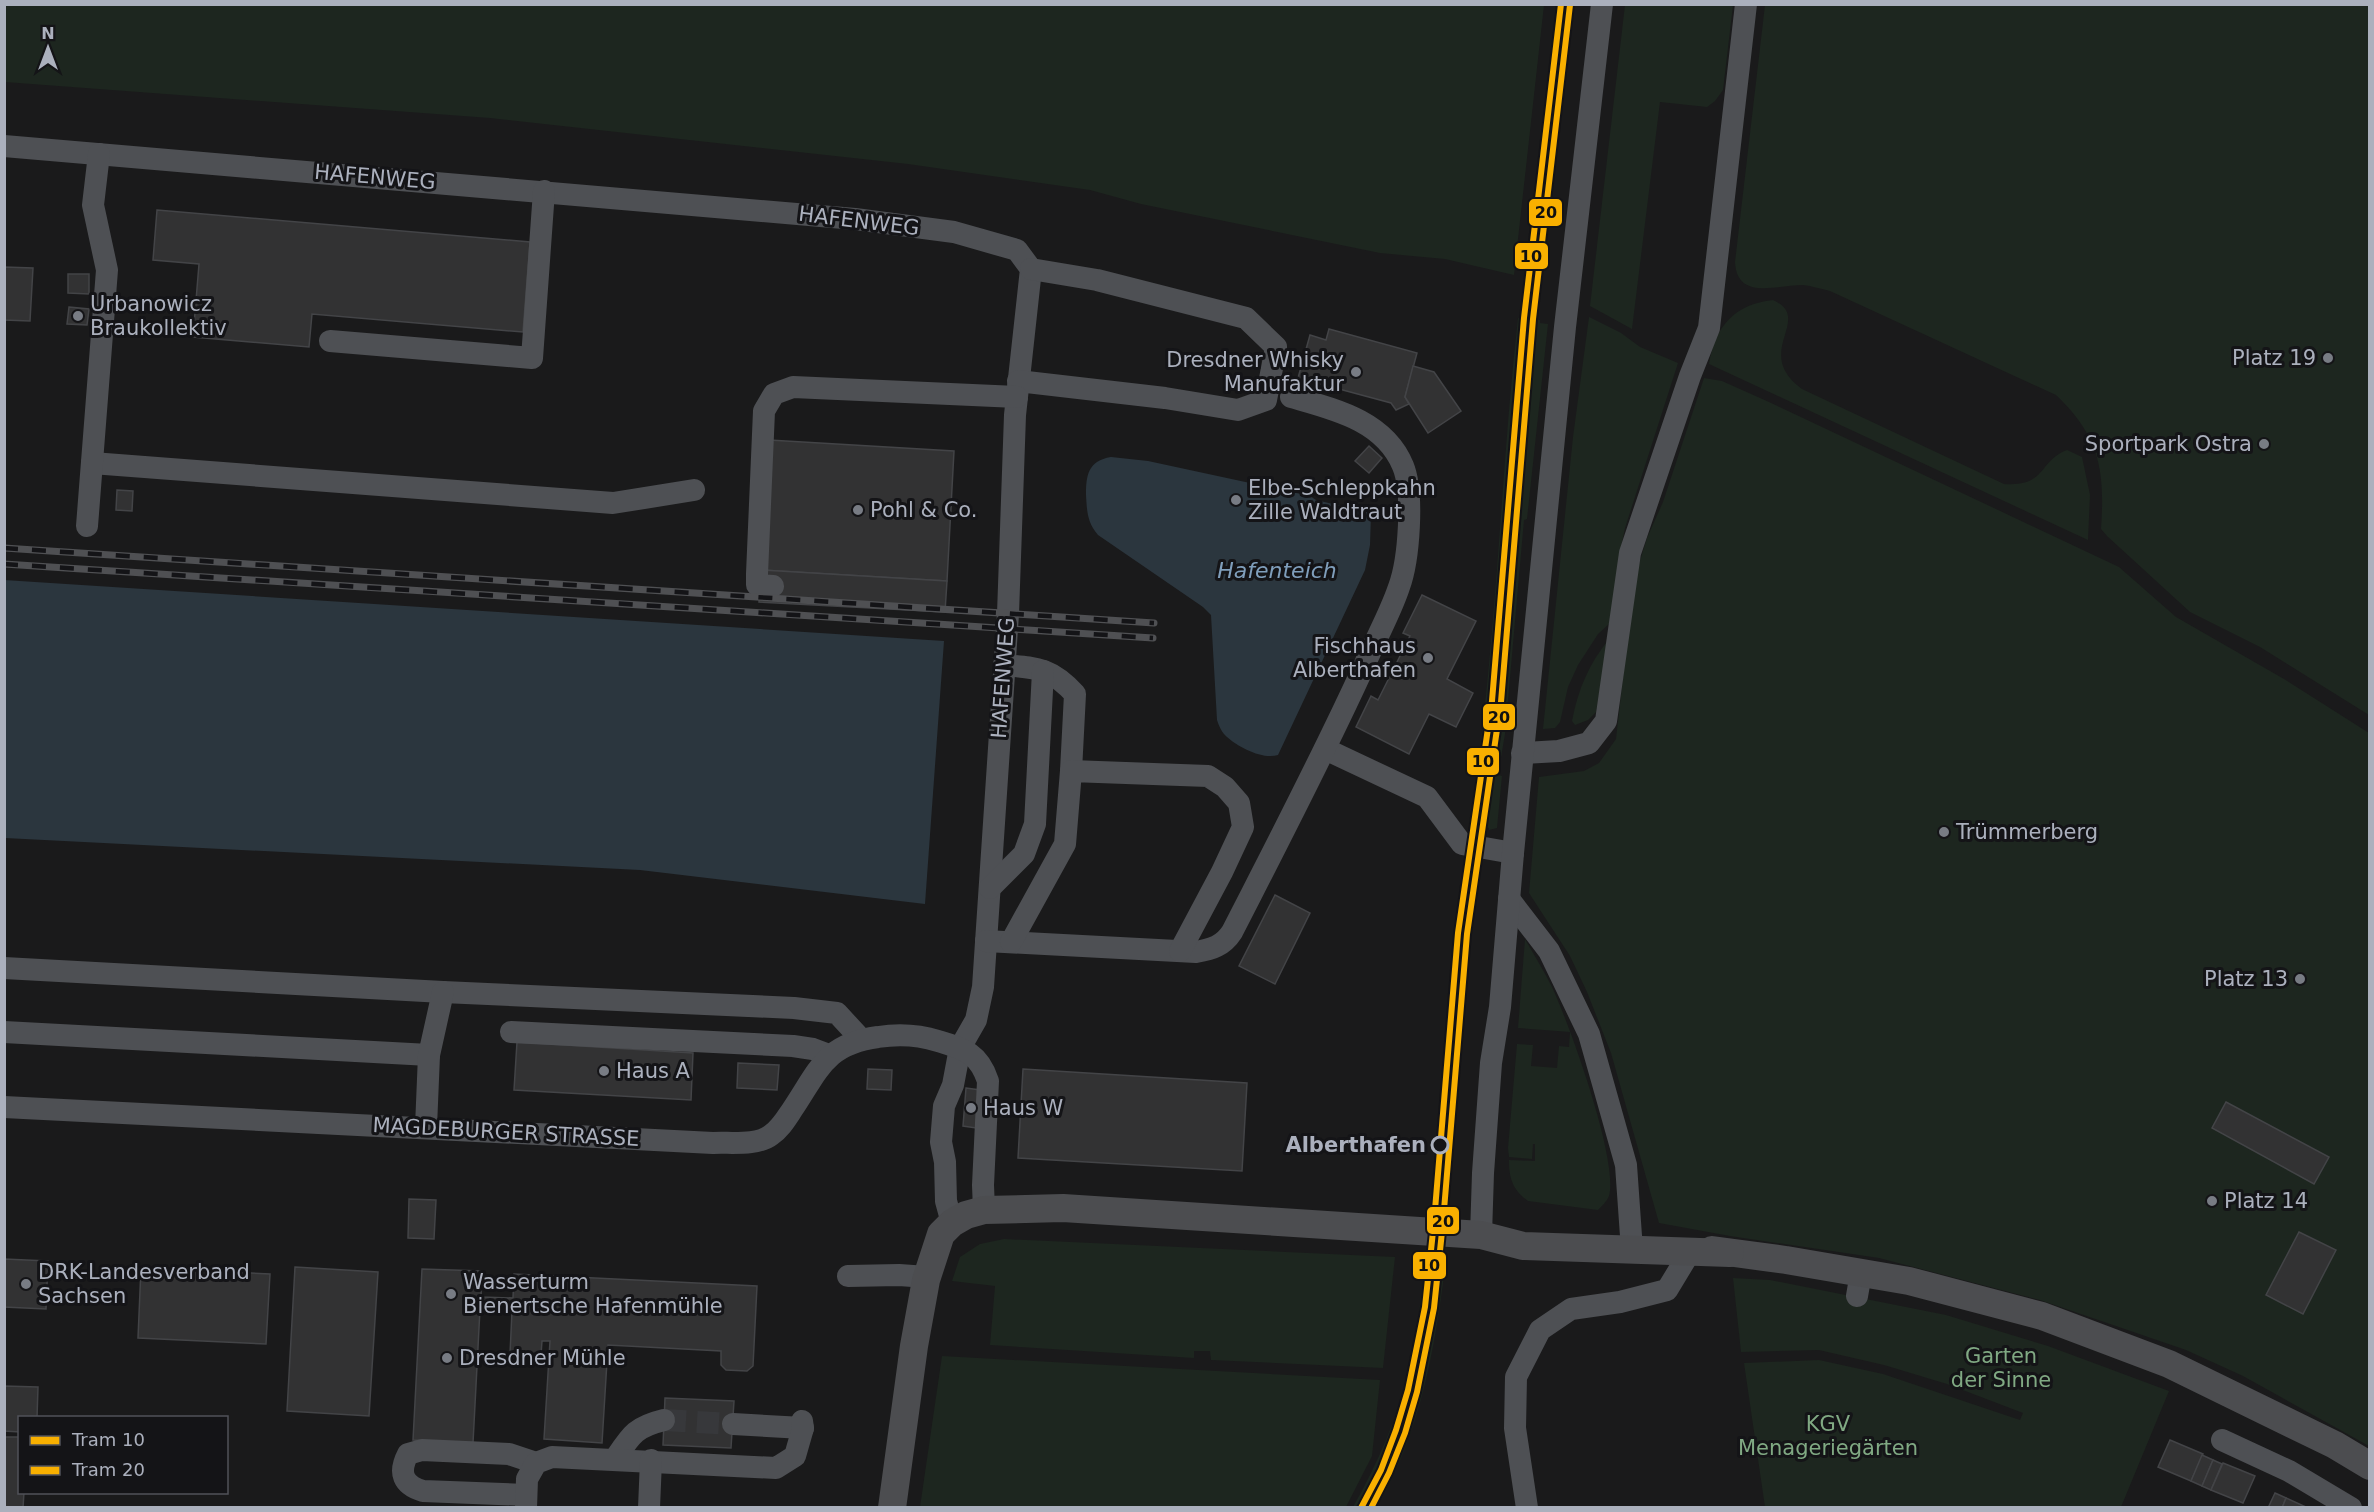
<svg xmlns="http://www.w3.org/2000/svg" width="2374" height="1512" font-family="'DejaVu Sans',sans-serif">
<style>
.green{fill:#1d261f}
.water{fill:#2b363e}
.building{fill:#323233;stroke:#434447;stroke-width:1.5}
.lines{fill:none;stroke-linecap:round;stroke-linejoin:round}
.minor-tunnel{stroke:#37383b;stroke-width:22;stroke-dasharray:22 11;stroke-linecap:butt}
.minor{stroke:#4e5054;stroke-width:22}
.major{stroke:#4c4d50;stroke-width:28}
.rail-casing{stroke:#4f5053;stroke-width:7}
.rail{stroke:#141417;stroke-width:4.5;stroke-dasharray:14;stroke-linecap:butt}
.tram-1-casing{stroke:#141417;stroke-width:10}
.tram-2-casing{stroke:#141417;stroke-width:10}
.tram-1{stroke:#f9b000;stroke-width:6}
.tram-2{stroke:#f9b000;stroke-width:6}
.poi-dot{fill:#787c84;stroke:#141417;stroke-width:2}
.stop-dot{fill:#141417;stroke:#abb0bd;stroke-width:3}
.labels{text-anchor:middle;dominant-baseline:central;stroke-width:6;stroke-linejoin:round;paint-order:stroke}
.street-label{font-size:21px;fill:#abb0bd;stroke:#141417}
.poi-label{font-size:21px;fill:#abb0bd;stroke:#141417;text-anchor:start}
.stop-label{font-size:21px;font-weight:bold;fill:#abb0bd;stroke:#141417;text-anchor:end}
.park-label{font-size:21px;fill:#80a983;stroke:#141417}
.water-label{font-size:22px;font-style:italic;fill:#7f9ebb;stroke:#141417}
.line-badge{stroke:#141417;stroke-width:2}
.pale-badge-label{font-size:16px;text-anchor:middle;font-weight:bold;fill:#111}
</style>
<rect width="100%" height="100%" fill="#1a1a1b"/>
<g class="green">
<polygon points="4,5 5,4 1544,5 1514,275 1445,259 1380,253 1141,204 1090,190 908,164 490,118 5,82"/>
<polygon points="1625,5 1733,5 1723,90 1715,101 1707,107 1660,102 1632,329 1590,306"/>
<path d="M1765,5H2369V715L2260,647L2190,612L2107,536L2101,529C2105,470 2100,437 2056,395L1830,291C1821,289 1812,286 1803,285C1777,285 1737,301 1735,262Z"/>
<path d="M1773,300C1815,319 1751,352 1802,389L2004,484C2047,487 2038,461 2067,450L2082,457L2090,495L2088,540L1709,364C1715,327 1734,304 1773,300Z"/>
<polygon points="1589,317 1621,333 1640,347 1678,363 1625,528 1619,557 1610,623 1598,634 1578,665 1568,687 1560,722 1555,728 1543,729 1573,437"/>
<path d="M1518,318L1540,320V323L1548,324L1527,519L1524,520L1505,734L1498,775L1502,776L1497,828L1489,830V828L1469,824C1497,656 1499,486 1518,318Z"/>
<polygon points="1704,378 1722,381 1769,402 2119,567 2176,617 2284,679 2369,733 2369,1446 2243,1376 2186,1350 2040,1300 1879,1258 1730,1236 1659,1223 1611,1053 1587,992 1570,956 1529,893 1539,777 1584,771 1599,763 1616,739 1632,599 1638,567 1647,538 1663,502"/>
<path d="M1609,639L1596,712L1588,720L1575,725L1572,721C1578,689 1589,664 1609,639Z"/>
<path d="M1525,939C1534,955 1544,971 1552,987C1569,1023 1619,1161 1609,1196C1607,1201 1602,1206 1598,1210L1528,1201C1513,1190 1509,1179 1509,1160L1535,1161V1144H1533L1532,1159L1509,1157L1508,1148L1517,1044L1533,1045L1531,1066L1557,1068L1559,1046L1569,1047L1570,1032L1518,1028Z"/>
<polygon points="1004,1239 1395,1257 1383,1368 1211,1360 1210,1351 1194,1351 1194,1358 990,1345 995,1286 952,1281 960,1257 980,1244"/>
<path d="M1425,1259L1446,1260C1435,1347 1422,1429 1377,1507H1353C1378,1463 1398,1417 1409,1368C1418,1332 1421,1295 1425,1259Z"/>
<polygon points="1733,1278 1770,1280 1946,1315 2048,1346 2169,1391 2121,1507 1765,1507 1744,1363 1819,1360 1883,1374 2020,1420 2023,1413 1947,1384 1884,1365 1819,1350 1741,1352"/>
<polygon points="942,1356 1380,1380 1372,1456 1346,1507 920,1507"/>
</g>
<g class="water">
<path d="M1111,457L1148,461L1310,496L1316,500L1371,513L1370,545L1365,570L1278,755C1263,760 1238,747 1227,737C1222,733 1219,726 1217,720L1211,615L1203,607L1098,535C1087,522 1087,511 1086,495C1086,475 1088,461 1111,457Z"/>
<polygon points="4,580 944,641 925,904 640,870 5,838"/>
</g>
<g class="building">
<polygon points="157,210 530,242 523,332 312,314 309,347 193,337 199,264 153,260"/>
<polygon points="4,267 33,268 30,321 4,320"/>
<polygon points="68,274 89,274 89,294 68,293"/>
<polygon points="69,307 89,309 87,325 67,324"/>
<polygon points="1329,329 1417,353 1405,397 1409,404 1396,410 1391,403 1298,378 1310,335 1326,340"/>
<polygon points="1413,366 1434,372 1461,411 1428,433 1405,397"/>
<polygon points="769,440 954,451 947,581 761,570"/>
<polygon points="1369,446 1382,458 1369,473 1355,461"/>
<polygon points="117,490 133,491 132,511 116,510"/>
<polygon points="761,570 947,581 945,612 759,602"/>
<polygon points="1422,595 1476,621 1447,679 1473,693 1456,727 1429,714 1409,754 1356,727 1371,696 1378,700 1410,636 1403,633"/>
<polygon points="1275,895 1310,913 1275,984 1239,966"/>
<polygon points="517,1042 693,1053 691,1100 514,1090"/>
<polygon points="738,1063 779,1065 777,1090 737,1088"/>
<polygon points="868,1069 892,1070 891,1090 867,1089"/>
<polygon points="1023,1069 1247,1083 1242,1171 1018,1158"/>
<polygon points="966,1088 980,1090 976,1128 963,1126"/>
<polygon points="2226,1102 2329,1157 2314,1184 2212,1128"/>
<polygon points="409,1199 436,1200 434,1239 408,1238"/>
<polygon points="2299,1232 2336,1250 2303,1314 2266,1295"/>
<polygon points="4,1259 48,1261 46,1309 4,1307"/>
<polygon points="295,1267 378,1272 369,1416 287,1411"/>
<polygon points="141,1268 270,1274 266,1344 138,1338"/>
<polygon points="422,1269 482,1271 481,1297 513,1298 514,1274 757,1286 753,1366 747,1371 726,1370 721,1365 721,1351 608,1345 602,1443 544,1439 550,1341 542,1341 541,1355 535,1361 516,1360 510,1354 512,1311 480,1309 473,1443 413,1440"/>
<polygon points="4,1386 38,1387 37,1418 20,1418 20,1432 4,1431"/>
<polygon points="665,1398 734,1401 731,1448 663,1445"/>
<polygon points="4,1437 20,1437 20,1492 24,1492 23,1508 4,1508"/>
<polygon points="2170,1440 2203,1454 2191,1481 2158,1467"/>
<polygon points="2202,1455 2213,1460 2202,1486 2191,1481"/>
<polygon points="2213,1460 2222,1464 2211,1490 2202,1486"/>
<polygon points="2223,1463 2255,1476 2243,1503 2211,1490"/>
<polygon points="2275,1493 2286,1498 2282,1508 2268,1508"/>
<polygon points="2286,1498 2308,1508 2282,1508"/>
</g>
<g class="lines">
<polyline class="minor-tunnel" points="664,1420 733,1424"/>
<g class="minor">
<polyline points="4,146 855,219 954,232 1017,250 1031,269 1015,415 1008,614 983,987 976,1020 960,1048 953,1085 944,1106 941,1142 945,1162 946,1201 952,1223"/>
<polyline points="330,341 532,358 544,191"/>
<polyline points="1018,381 1165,398 1238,410 1266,400 1276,347 1246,318 1097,280 1031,269"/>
<polyline points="92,463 613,503 694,490"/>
<polyline points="87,526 107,270 93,205 99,154"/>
<polyline points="773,586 757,585 757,574 764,411 774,394 793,387 1017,397"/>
<path d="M1004,665C1038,668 1051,668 1075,694L1071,771"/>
<polyline points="1325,749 1427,797 1462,844 1513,853"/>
<polyline points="1522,753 1559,751 1589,743 1606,721 1630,553 1690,376 1709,328 1746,4"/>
<polyline points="990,888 1024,854 1035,824 1043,671"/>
<polyline points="1509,899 1549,951 1589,1034 1626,1165 1631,1236"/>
<path d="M986,941L1196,952C1212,949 1223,946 1232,932C1277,844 1323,756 1364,666C1375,640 1390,614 1399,587C1409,560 1414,493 1403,466C1384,420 1333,409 1291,397"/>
<polyline points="1011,942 1065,844 1071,771 1208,776 1225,787 1239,803 1243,827 1222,872 1180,951"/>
<polyline points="4,968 443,992 794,1008 837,1013 861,1039"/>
<polyline points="4,1032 429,1055"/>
<polyline points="511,1032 793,1046 813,1049 829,1055"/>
<path d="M4,1107L713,1143C730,1142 757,1146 771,1135C780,1129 786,1119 792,1110C819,1070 825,1044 878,1037C897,1034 919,1035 938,1041C964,1049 979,1053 988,1081L983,1185L984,1210"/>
<polyline points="426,1127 429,1055 443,992"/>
<polyline points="1481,1235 1483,1173 1491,1063 1500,1007 1513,853 1565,327 1602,4"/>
<polyline points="848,1276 899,1275 927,1277"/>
<polyline points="1857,1296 1861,1273"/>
<polyline points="733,1424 803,1428"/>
<polyline points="2222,1440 2289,1471 2351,1508"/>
<path d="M615,1459C631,1435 635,1427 664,1420"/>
<path d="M526,1495L423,1491C403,1485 398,1473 408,1454L422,1450L509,1454L536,1463"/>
<polyline points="526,1508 527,1479 536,1463 552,1457 776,1468 795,1456 803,1428 802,1421"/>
<polyline points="649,1508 651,1460"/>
<polyline points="1527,1508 1515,1428 1516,1377 1540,1330 1571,1309 1620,1302 1667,1290 1690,1252"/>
</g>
<g class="major">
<polyline points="1712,1250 1786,1260 1909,1281 2042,1316 2169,1364 2335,1445 2370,1466"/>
<polyline points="892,1508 914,1346 926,1280 941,1234 952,1223 966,1215 984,1210 1063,1208 1481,1235 1523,1246 1730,1253"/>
</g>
<defs>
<g id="rail">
<polyline points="4,548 1154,623"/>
<polyline points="4,564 1153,638"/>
</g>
</defs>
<use href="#rail" class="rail-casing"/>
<use href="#rail" class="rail"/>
<defs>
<polyline id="tram-1" points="1361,1508 1381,1470 1396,1430 1408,1390 1425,1307 1434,1222 1458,933 1492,701 1524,318 1561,4"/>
<polyline id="tram-2" points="1371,1508 1389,1473 1405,1433 1417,1392 1434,1308 1443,1222 1467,934 1501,702 1533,319 1570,5"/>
</defs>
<use href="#tram-1" class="tram-1-casing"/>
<use href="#tram-2" class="tram-2-casing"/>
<use href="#tram-1" class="tram-1"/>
<use href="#tram-2" class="tram-2"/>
</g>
<g class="poi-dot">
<circle cx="78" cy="316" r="6"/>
<circle cx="2328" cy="358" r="6"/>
<circle cx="1356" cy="372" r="6"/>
<circle cx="2264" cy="444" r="6"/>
<circle cx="1236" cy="500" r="6"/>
<circle cx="858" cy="510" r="6"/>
<circle cx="1428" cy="658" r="6"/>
<circle cx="1944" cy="832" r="6"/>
<circle cx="2300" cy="979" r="6"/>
<circle cx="604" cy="1071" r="6"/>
<circle cx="971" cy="1108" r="6"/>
<circle cx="2212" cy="1201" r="6"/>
<circle cx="26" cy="1284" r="6"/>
<circle cx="451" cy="1294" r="6"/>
<circle cx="447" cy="1358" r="6"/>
</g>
<circle class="stop-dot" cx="1440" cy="1145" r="8"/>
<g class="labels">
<g class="street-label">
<text transform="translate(375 177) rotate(5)">HAFENWEG</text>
<text transform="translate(859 221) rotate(7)">HAFENWEG</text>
<text transform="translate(1003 678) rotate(-86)">HAFENWEG</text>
<text transform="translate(506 1132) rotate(3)">MAGDEBURGER STRASSE</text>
</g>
<g class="poi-label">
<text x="90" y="304">Urbanowicz<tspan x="90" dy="24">Braukollektiv</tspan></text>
<text x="2316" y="358" text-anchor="end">Platz 19</text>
<text x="1344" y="360" text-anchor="end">Dresdner Whisky<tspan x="1344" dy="24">Manufaktur</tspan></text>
<text x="2252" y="444" text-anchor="end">Sportpark Ostra</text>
<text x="1248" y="488">Elbe-Schleppkahn<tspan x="1248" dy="24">Zille Waldtraut</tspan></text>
<text x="870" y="510">Pohl &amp; Co.</text>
<text x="1416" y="646" text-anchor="end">Fischhaus<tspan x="1416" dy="24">Alberthafen</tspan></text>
<text x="1956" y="832">Trümmerberg</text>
<text x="2288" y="979" text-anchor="end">Platz 13</text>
<text x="616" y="1071">Haus A</text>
<text x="983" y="1108">Haus W</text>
<text x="2224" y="1201">Platz 14</text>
<text x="38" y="1272">DRK-Landesverband<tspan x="38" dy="24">Sachsen</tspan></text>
<text x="463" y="1282">Wasserturm<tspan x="463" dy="24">Bienertsche Hafenmühle</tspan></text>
<text x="459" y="1358">Dresdner Mühle</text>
</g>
<g class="stop-label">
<text x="1426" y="1145">Alberthafen</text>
</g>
<g class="park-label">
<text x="2001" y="1356">Garten<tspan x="2001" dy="24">der Sinne</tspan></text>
<text x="1828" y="1424">KGV<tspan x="1828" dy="24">Menageriegärten</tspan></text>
</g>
<g class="water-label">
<text x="1277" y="570">Hafenteich</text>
</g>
</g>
<g class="line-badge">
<rect x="1528" y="198" width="35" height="29" rx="6" fill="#f9b000"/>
<rect x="1514" y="242" width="35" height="28" rx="6" fill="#f9b000"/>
<rect x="1482" y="703" width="34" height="28" rx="6" fill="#f9b000"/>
<rect x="1466" y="747" width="34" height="29" rx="6" fill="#f9b000"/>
<rect x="1426" y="1206" width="34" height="29" rx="6" fill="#f9b000"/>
<rect x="1412" y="1251" width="35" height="29" rx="6" fill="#f9b000"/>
</g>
<g class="pale-badge-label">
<text x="1546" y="218">20</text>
<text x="1531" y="262">10</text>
<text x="1499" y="723">20</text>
<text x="1483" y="767">10</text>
<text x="1443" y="1227">20</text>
<text x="1429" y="1271">10</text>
</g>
<rect width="2374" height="1512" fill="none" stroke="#abb0bd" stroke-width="12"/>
<rect x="18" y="1416" width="210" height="78" fill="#141417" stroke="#505259" stroke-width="1.5"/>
<rect x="30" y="1436" width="30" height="9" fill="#f9b000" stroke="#505259" stroke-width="1.5"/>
<text x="72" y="1446" font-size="18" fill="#abb0bd">Tram 10</text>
<rect x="30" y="1466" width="30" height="9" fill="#f9b000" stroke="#505259" stroke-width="1.5"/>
<text x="72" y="1476" font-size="18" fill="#abb0bd">Tram 20</text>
<g transform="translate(48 48)" stroke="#141417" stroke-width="4.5" paint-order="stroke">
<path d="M0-4.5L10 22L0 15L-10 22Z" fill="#abb0bd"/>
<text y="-9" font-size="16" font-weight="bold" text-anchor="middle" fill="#abb0bd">N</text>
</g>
</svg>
